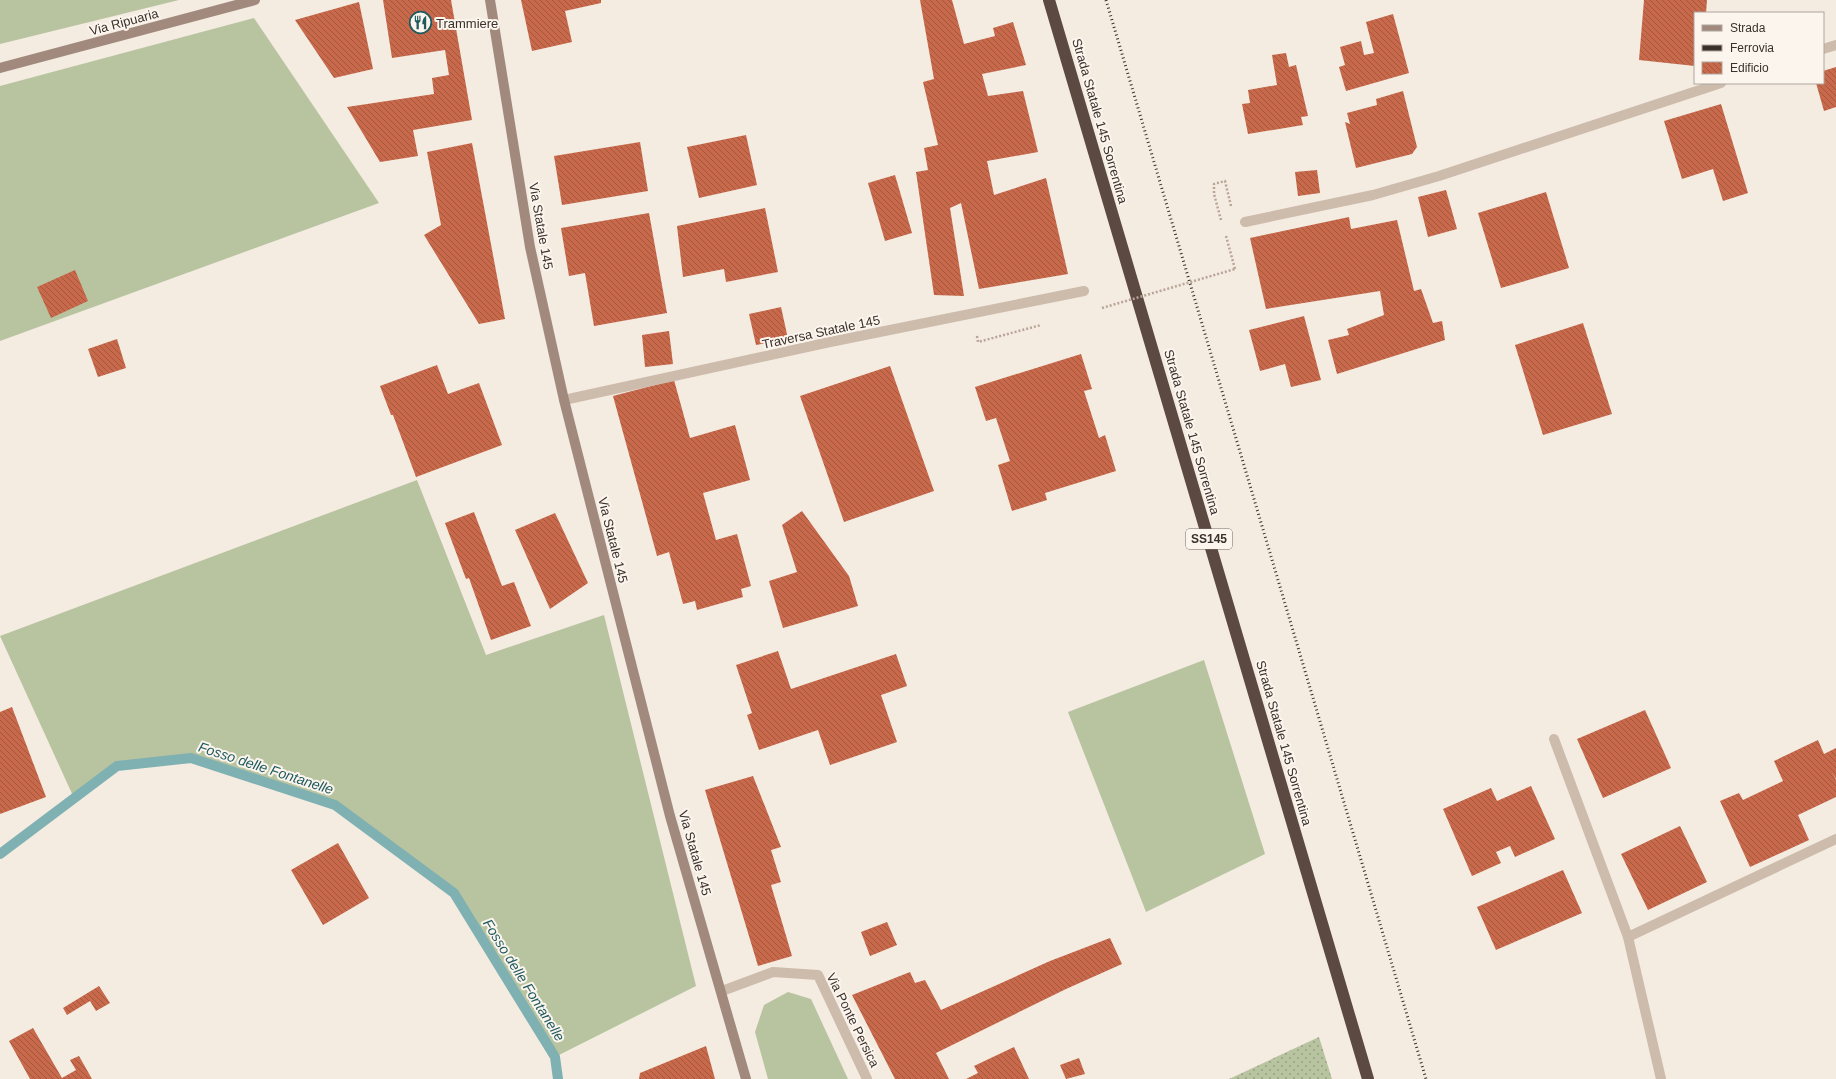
<svg xmlns="http://www.w3.org/2000/svg" width="1836" height="1079" font-family="Helvetica,sans-serif">
<style>
.grass{fill:#b8c4a0}
.garden{fill:url(#garden-dots)}
.lines{fill:none;stroke-linecap:round;stroke-linejoin:round}
.stream{stroke:#7fb0b2;stroke-width:10}
.building{fill:url(#building-back-hatch)}
.path{stroke:#b9a596;stroke-width:2.5;stroke-dasharray:2 2;stroke-linecap:butt}
.street{stroke:#cdbbac;stroke-width:10}
.secondary{stroke:#a18a7d;stroke-width:10}
.highway{stroke:#5c4a42;stroke-width:12}
.rail{stroke:#3b302b;stroke-width:3;stroke-dasharray:1 3;stroke-linecap:butt}
.path-bridge{stroke:#b9a596;stroke-width:2.5;stroke-dasharray:2 2;stroke-linecap:butt}
.labels{text-anchor:middle;dominant-baseline:central;stroke-width:4;stroke-linejoin:round;paint-order:stroke}
.shield{fill:#fbf5ee;stroke:#756b66;stroke-width:1}
.shield-label{font-size:12px;font-weight:bold;fill:#3b302b}
.street-label{font-size:13px;fill:#3b302b;stroke:#fbf5ee}
.poi-label{font-size:13px;fill:#3b302b;stroke:#fbf5ee;text-anchor:start}
.water-label{font-size:14px;font-style:italic;fill:#1f5a5e;stroke:#fbf5ee}
</style>
<defs>
<pattern id="garden-dots" width="8" height="8" patternUnits="userSpaceOnUse"><rect width="8" height="8" fill="#b8c4a0"/><path d="M2 2h.1M6 6h.1" fill="none" stroke="#97a083" stroke-width="1.8" stroke-linecap="round"/></pattern>
<pattern id="building-back-hatch" width="6" height="6" patternUnits="userSpaceOnUse"><rect width="6" height="6" fill="#c8694b"/><path d="M-1 5l2 2M0 0l6 6M5-1l2 2" fill="none" stroke="#a4573f"/></pattern>
</defs>
<rect width="100%" height="100%" fill="#f4ebe1"/>
<g class="grass">
<polygon points="0,0 179,0 0,44"/>
<polygon points="254,18 379,203 0,341 0,86"/>
<polygon points="417,480 486,655 604,615 696,986 555,1057 454,893 335,805 191,758 117,766 74,798 0,636"/>
<polygon points="1204,660 1265,854 1146,912 1068,712"/>
<polygon points="788,992 811,999 848,1079 768,1079 755,1032 764,1005"/>
</g>
<polygon class="garden" points="1319,1037 1332,1079 1229,1079"/>
<g class="lines">
<polyline class="stream" points="0,854 117,766 191,758 335,805 454,893 555,1057 558,1079"/>
</g>
<g class="building">
<polygon points="383,0 451,0 472,120 413,130 418,156 380,162 347,107 434,94 432,78 449,75 445,50 392,58"/>
<polygon points="521,0 601,0 601,3 565,11 572,42 532,51"/>
<polygon points="920,0 952,0 964,44 995,36 993,28 1013,22 1026,65 982,74 988,96 1023,91 1038,152 987,161 994,195 1046,178 1068,274 979,289 961,203 950,208 964,296 934,295 916,172 928,170 924,148 938,145 923,82 934,79"/>
<polygon points="1644,0 1707,0 1706,13 1695,13 1695,66 1639,60"/>
<polygon points="359,2 373,69 334,78 295,20"/>
<polygon points="1393,14 1409,73 1346,91 1339,67 1345,65 1340,47 1361,41 1364,55 1374,53 1366,22"/>
<polygon points="1286,53 1289,67 1296,65 1308,116 1301,117 1303,125 1248,134 1242,104 1250,103 1248,90 1277,85 1272,55"/>
<polygon points="1836,67 1836,107 1824,111 1816,83 1823,83 1823,71"/>
<polygon points="1403,91 1417,147 1412,154 1356,168 1345,122 1350,124 1347,113 1377,105 1376,99"/>
<polygon points="1721,104 1748,193 1723,201 1713,169 1682,179 1664,121"/>
<polygon points="746,135 757,185 699,198 687,147"/>
<polygon points="640,142 648,191 562,205 554,156"/>
<polygon points="472,143 505,319 479,324 424,235 441,225 427,152"/>
<polygon points="1317,170 1320,193 1298,196 1295,172"/>
<polygon points="895,175 912,233 885,241 868,183"/>
<polygon points="1446,190 1457,229 1428,237 1418,197"/>
<polygon points="1546,192 1569,268 1501,288 1478,213"/>
<polygon points="765,208 778,272 726,282 724,269 683,277 677,226"/>
<polygon points="649,213 667,313 594,326 585,273 569,276 561,228"/>
<polygon points="1349,217 1351,229 1397,220 1414,291 1421,289 1433,323 1442,321 1445,340 1337,374 1328,340 1349,335 1347,329 1384,315 1380,291 1266,309 1250,238"/>
<polygon points="75,270 88,301 51,318 37,287"/>
<polygon points="781,307 788,339 756,345 749,314"/>
<polygon points="1304,316 1321,380 1291,387 1285,364 1260,371 1249,330"/>
<polygon points="1583,323 1612,414 1543,435 1515,345"/>
<polygon points="669,331 673,364 645,367 642,335"/>
<polygon points="117,339 126,368 98,377 88,349"/>
<polygon points="1081,354 1092,389 1084,391 1099,438 1105,435 1116,471 1045,493 1047,500 1012,511 998,465 1010,461 996,418 986,421 975,387"/>
<polygon points="437,365 448,394 479,383 502,445 416,477 393,415 391,415 380,386"/>
<polygon points="890,366 934,491 844,522 800,396"/>
<polygon points="674,380 690,438 735,425 750,480 703,493 716,540 737,534 751,586 741,589 743,597 697,610 695,601 683,604 669,552 657,556 613,396"/>
<polygon points="802,511 849,576 858,606 783,628 769,581 797,572 782,525"/>
<polygon points="474,512 502,586 514,582 531,626 491,640 469,578 466,579 445,523"/>
<polygon points="555,513 588,583 550,609 515,530"/>
<polygon points="778,651 791,689 896,654 907,686 881,695 897,742 830,765 818,730 759,750 747,715 752,713 736,665"/>
<polygon points="12,707 46,797 0,814 0,712"/>
<polygon points="1645,710 1671,768 1603,798 1577,739"/>
<polygon points="1818,740 1824,754 1836,748 1836,779 1832,772 1836,780 1836,797 1798,815 1809,840 1750,867 1720,801 1739,793 1743,800 1783,781 1774,761"/>
<polygon points="753,776 781,847 771,850 781,882 771,885 792,956 758,966 705,790"/>
<polygon points="1531,786 1555,839 1515,857 1510,846 1496,852 1501,863 1472,876 1443,809 1491,788 1497,801"/>
<polygon points="1680,826 1707,882 1648,910 1621,854"/>
<polygon points="338,843 369,898 323,925 291,870"/>
<polygon points="1563,870 1582,913 1496,950 1477,907"/>
<polygon points="887,922 897,945 870,956 861,932"/>
<polygon points="1110,938 1122,964 1066,989 936,1053 949,1079 895,1079 852,995 910,972 915,983 925,980 941,1010 1050,961"/>
<polygon points="99,986 110,1003 96,1011 90,1001 67,1015 63,1008"/>
<polygon points="33,1028 62,1078 76,1070 70,1060 79,1056 92,1079 30,1079 9,1041"/>
<polygon points="706,1046 715,1079 639,1079 640,1073"/>
<polygon points="1014,1047 1029,1079 966,1079 978,1073 974,1066"/>
<polygon points="1079,1058 1085,1074 1066,1079 1060,1065"/>
</g>
<g class="lines">
<g class="path">
<polyline points="1221,220 1214,194 1214,184 1225,181 1231,206"/>
<polyline points="1226,236 1235,269"/>
<polyline points="977,336 978,342 1041,325"/>
</g>
<g class="street">
<polyline points="1823,49 1836,45"/>
<polyline points="1245,222 1373,195 1439,176 1721,83"/>
<polyline points="564,400 830,342 1084,291"/>
<polyline points="1554,739 1628,937 1661,1079"/>
<polyline points="1628,937 1836,839"/>
<polyline points="722,991 773,972 818,975 867,1079"/>
</g>
<g class="secondary">
<polyline points="490,0 530,247 564,400 670,816 746,1079"/>
<polyline points="0,68 255,0"/>
</g>
<polyline class="highway" points="1049,0 1368,1079"/>
<polyline class="rail" points="1106,0 1426,1079"/>
<polyline class="path-bridge" points="1102,308 1235,269"/>
</g>
<defs>
<symbol id="restaurant-ring" viewBox="-11 -11 22 22"><circle r="9.5" fill="#fbf5ee" stroke="#1f5a5e" stroke-width="1.5"/><path d="M-5-6h1v4h1v-4h1v4h1v-4h1v5L-1.5 .5V6h-2V.5L-5-1ZM5-6V6H3V1.5H1.5Q1.5-4 5-6Z" fill="#1f5a5e"/></symbol>
</defs>
<g fill-rule="evenodd">
<use href="#restaurant-ring" x="408" y="10" width="25" height="25"/>
</g>
<g class="labels">
<rect class="shield" x="1186" y="529" width="46" height="20" rx="3"/>
<g class="shield-label">
<text x="1209" y="539">SS145</text>
</g>
<g class="street-label">
<text transform="translate(124 22) rotate(-15)">Via Ripuaria</text>
<text transform="translate(1100 121) rotate(74)">Strada Statale 145 Sorrentina</text>
<text transform="translate(541 226) rotate(80)">Via Statale 145</text>
<text transform="translate(821 332) rotate(-12)">Traversa Statale 145</text>
<text transform="translate(1192 432) rotate(74)">Strada Statale 145 Sorrentina</text>
<text transform="translate(613 540) rotate(76)">Via Statale 145</text>
<text transform="translate(1284 743) rotate(74)">Strada Statale 145 Sorrentina</text>
<text transform="translate(695 853) rotate(74)">Via Statale 145</text>
<text transform="translate(853 1020) rotate(64)">Via Ponte Persica</text>
</g>
<g class="poi-label">
<text x="436" y="23">Trammiere</text>
</g>
<g class="water-label">
<text transform="translate(266 768) rotate(18)">Fosso delle Fontanelle</text>
<text transform="translate(524 980) rotate(58)">Fosso delle Fontanelle</text>
</g>
</g>
<rect x="1694" y="12" width="130" height="72" fill="#fbf5ee" stroke="#aea6a0"/>
<rect x="1702" y="25" width="20" height="6" fill="#a18a7d" stroke="#aea6a0"/>
<text x="1730" y="32" font-size="12" fill="#3b302b">Strada</text>
<rect x="1702" y="45" width="20" height="6" fill="#3b302b" stroke="#aea6a0"/>
<text x="1730" y="52" font-size="12" fill="#3b302b">Ferrovia</text>
<rect x="1702" y="62" width="20" height="12" fill="url(#building-back-hatch)" stroke="#aea6a0"/>
<text x="1730" y="72" font-size="12" fill="#3b302b">Edificio</text>
</svg>
